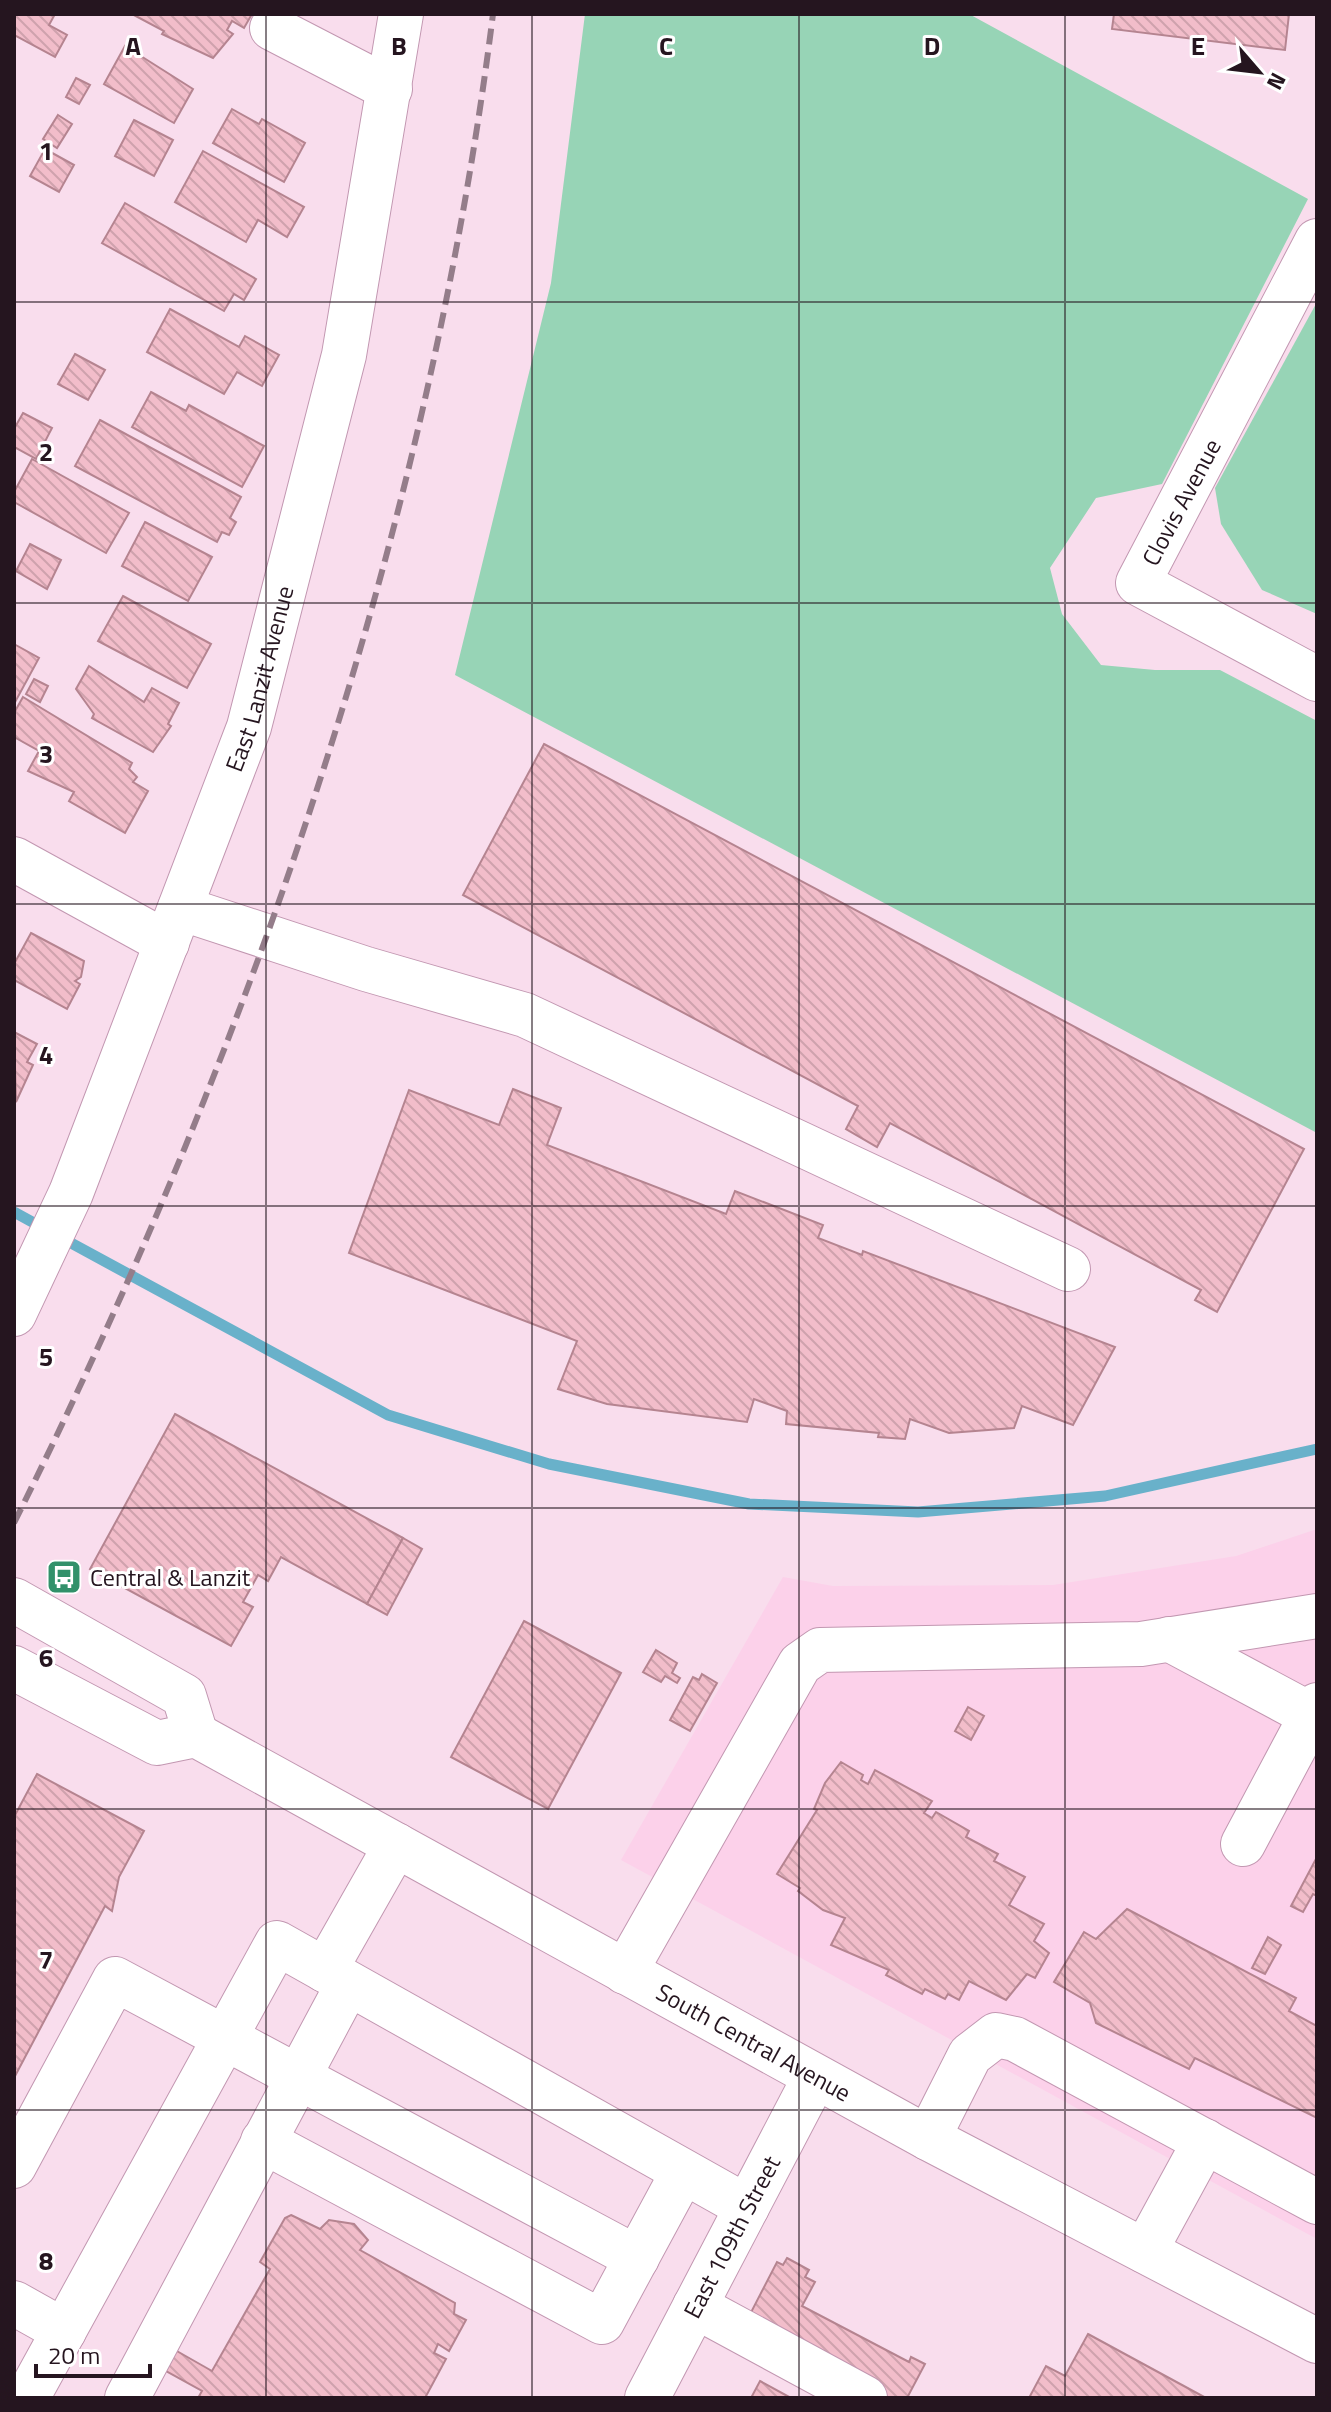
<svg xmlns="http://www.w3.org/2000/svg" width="1331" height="2412" font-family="'Titillium Web',sans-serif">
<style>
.built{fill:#fcd1ea}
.green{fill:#97d4b6}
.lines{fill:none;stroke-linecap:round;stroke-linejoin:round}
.stream{stroke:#69b1ca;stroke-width:11}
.building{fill:url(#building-back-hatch);stroke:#b58490;stroke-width:2}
.minor-casing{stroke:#c297b1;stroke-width:46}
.major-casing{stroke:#c297b1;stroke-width:46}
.minor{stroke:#fff;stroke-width:44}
.major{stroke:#fff;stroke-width:44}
.rail{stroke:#947d8a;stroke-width:6;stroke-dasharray:16 8;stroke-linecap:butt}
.grid{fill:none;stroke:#25151f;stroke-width:2;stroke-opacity:0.55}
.labels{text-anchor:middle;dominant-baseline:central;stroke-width:6;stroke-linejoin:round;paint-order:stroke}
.street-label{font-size:24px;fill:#25151f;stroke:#fff}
.poi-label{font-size:24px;fill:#25151f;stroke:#fff;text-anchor:start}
.grid-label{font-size:26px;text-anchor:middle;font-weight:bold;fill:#25151f;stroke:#fff;stroke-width:6;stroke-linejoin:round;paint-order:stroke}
</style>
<defs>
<pattern id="building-back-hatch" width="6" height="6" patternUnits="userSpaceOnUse" patternTransform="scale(2)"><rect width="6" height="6" fill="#f2bdca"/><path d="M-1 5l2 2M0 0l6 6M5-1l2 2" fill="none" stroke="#cfa2ad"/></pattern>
</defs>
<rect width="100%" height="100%" fill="#f9dded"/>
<polygon class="built" points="1317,1529 1317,2239 621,1860 783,1577 833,1586 1053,1585 1236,1556"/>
<g class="green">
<polygon points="585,14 969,14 1308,199 1162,484 1096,498 1050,568 1062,614 1101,665 1155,670 1220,670 1317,721 1317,1133 455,675 551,283"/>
<polygon points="1317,302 1317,614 1262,590 1221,524 1215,488"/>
</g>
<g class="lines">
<g class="stream">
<polyline points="14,1212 45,1229"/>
<polyline points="60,1237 388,1415 549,1464 749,1504 918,1512 1105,1496 1317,1449"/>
</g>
</g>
<g class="building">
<polygon points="14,14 55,14 49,25 67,35 55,57 14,35"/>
<polygon points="132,14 252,14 244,28 232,21 227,30 233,34 213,58 162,34 164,31"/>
<polygon points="1114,14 1289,14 1285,50 1112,29"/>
<polygon points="125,46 193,89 174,123 104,84"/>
<polygon points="76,78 90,85 79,104 66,97"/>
<polygon points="232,109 259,124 262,119 305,143 284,182 213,143"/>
<polygon points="58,115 72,124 57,148 43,139"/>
<polygon points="134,120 173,140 154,176 115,156"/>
<polygon points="45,149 74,165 59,192 30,176"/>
<polygon points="203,151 304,207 287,237 258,220 246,242 175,202"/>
<polygon points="125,203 256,279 244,300 234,294 224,311 102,243"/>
<polygon points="170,309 239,347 245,336 279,355 262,386 237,372 224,394 147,352"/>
<polygon points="75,354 105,370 88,400 58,384"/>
<polygon points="151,392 186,411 189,405 264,446 242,487 132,427"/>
<polygon points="23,413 52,428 36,459 14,447 14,429"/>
<polygon points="100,420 241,497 230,518 236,522 229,535 222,532 217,542 75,466"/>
<polygon points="32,459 129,513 106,553 14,502 14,492"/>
<polygon points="145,522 212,557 188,601 122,566"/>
<polygon points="30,544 61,560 47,589 16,571"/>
<polygon points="123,596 211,644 187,688 98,641"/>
<polygon points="14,644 39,658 14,704"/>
<polygon points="89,666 144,702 152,688 179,703 168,724 171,726 153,752 92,718 94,714 76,689"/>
<polygon points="34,679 48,686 40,702 26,694"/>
<polygon points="23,697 132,763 129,769 137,777 133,782 148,791 125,833 69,801 74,792 28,771 39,751 14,737 14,713"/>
<polygon points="544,744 1304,1149 1217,1312 1195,1300 1201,1290 890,1123 877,1147 846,1129 858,1106 463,895"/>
<polygon points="31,933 84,961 81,977 75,981 80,984 67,1009 14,980 14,964"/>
<polygon points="14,1032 37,1044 27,1062 33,1065 16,1102"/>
<polygon points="513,1089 561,1108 547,1145 726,1214 735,1191 823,1225 818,1238 862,1255 863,1251 1115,1347 1073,1425 1022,1406 1014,1428 949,1433 910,1419 905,1439 878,1437 879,1433 786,1424 787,1411 754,1399 747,1422 607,1404 558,1389 577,1341 349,1253 409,1090 499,1125"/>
<polygon points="175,1414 403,1538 367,1604 281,1557 268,1581 258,1575 243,1602 253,1607 231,1646 90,1569"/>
<polygon points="403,1538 422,1549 387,1615 367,1604"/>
<polygon points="524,1621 621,1673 548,1809 451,1757"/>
<polygon points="656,1650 677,1663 672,1673 680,1678 677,1683 665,1676 661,1682 643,1672"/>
<polygon points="702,1674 717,1683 690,1731 670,1720 693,1677 699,1680"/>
<polygon points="968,1707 984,1716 971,1740 955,1731"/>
<polygon points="841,1762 863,1775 861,1780 868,1784 875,1770 932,1801 924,1813 932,1818 936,1812 969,1831 966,1837 998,1854 994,1861 1025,1877 1009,1905 1044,1924 1034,1941 1049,1953 1035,1978 1027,1974 1006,2000 969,1981 959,2000 948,1994 945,1999 925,1989 922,1994 886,1975 889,1970 831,1945 845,1918 823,1910 798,1891 800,1888 777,1874 817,1810 814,1809 825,1783"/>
<polygon points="37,1774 144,1831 119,1877 112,1911 105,1906 14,2078 14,1817"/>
<polygon points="1317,1857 1317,1896 1313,1894 1303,1912 1291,1906"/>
<polygon points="1127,1909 1296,1998 1289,2011 1317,2026 1317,2118 1195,2058 1189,2069 1096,2023 1090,2003 1054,1982 1084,1932 1096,1939"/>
<polygon points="1268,1937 1281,1945 1265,1974 1252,1968"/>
<polygon points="291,2215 320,2229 329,2220 354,2224 368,2240 360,2250 455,2303 454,2314 466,2320 449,2351 438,2344 434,2353 446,2359 425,2398 198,2398 202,2391 157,2366 168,2346 212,2371 270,2269 260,2262 285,2218"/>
<polygon points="787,2258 809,2270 805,2277 815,2282 802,2306 909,2362 911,2357 925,2364 907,2398 884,2398 745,2324 777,2262 783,2265"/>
<polygon points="1088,2334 1206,2398 1029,2398 1046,2366 1065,2376"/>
<polygon points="760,2381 791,2398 751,2398"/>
</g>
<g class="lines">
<defs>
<g id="minor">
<polyline points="272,28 390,89"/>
<polyline points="1317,241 1138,583 1317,679"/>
<polyline points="14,859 167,943"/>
<polyline points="180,908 366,969 525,1015 1068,1269"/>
<path id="s1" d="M14,1314L71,1193L249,727L344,355L401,14"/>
<polyline points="1169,1639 1311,1715"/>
<polyline points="1243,1844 1317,1705"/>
<polyline points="325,1970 396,1845"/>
<polyline points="625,1972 800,1664 820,1650 1141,1644 1317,1616"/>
<polyline points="928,2138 970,2055 996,2035 1015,2039 1317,2202"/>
<polyline points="263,2141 602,2322 683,2172"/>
<polyline points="14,2166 115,1979 637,2258"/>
<polyline points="1145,2251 1205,2141"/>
<polyline points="14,2303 64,2331"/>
<polyline points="695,2306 865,2398"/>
<polyline points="27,2398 277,1943 747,2207"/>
<polyline points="127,2398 348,1984"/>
<path id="s2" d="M647,2398L815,2077"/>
</g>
<g id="major">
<polyline points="14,1600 184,1696 196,1735"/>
<path id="s3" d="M14,1668L157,1743L196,1735L928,2138L1317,2341"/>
</g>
</defs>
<use href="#minor" class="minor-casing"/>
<use href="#major" class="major-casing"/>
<use href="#minor" class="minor"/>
<use href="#major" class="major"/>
<path class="rail" d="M14,1523C250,1049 427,541 493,14"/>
</g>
<path class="grid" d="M266,14V2398M532,14V2398M799,14V2398M1065,14V2398M14,302H1317M14,603H1317M14,904H1317M14,1206H1317M14,1508H1317M14,1809H1317M14,2110H1317"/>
<defs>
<symbol id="bus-square" viewBox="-11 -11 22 22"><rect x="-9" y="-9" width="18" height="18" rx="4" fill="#32916a" stroke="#fff"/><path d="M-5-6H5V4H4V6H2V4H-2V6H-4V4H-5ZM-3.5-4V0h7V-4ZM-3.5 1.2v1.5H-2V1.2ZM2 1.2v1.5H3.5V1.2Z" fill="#fff"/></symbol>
</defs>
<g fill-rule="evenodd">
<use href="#bus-square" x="44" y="1557" width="40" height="40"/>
</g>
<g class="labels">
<g class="street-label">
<text transform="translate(1181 502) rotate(-62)">Clovis Avenue</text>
<text stroke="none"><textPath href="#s1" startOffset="682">East Lanzit Avenue</textPath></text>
<text stroke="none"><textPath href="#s3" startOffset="838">South Central Avenue</textPath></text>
<text stroke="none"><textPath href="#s2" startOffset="182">East 109th Street</textPath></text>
</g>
<g class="poi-label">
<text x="90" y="1577">Central &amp; Lanzit</text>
</g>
</g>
<g class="grid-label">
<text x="133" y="55">A</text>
<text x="399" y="55">B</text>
<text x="666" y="55">C</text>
<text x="932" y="55">D</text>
<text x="1198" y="55">E</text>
<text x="46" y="160">1</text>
<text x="46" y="461">2</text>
<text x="46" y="763">3</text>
<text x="46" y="1064">4</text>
<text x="46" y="1366">5</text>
<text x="46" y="1667">6</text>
<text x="46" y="1969">7</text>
<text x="46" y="2270">8</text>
</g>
<rect width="1331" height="2412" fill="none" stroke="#25151f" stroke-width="32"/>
<g transform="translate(1259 72) rotate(118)" stroke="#ffffff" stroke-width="6" paint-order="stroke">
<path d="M0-6L14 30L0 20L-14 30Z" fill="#25151f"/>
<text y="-12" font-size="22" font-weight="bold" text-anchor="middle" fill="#25151f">N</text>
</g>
<path d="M36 2364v12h114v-12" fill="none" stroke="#25151f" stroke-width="4"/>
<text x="48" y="2364" font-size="24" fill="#25151f" stroke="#ffffff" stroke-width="6" paint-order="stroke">20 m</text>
</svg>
